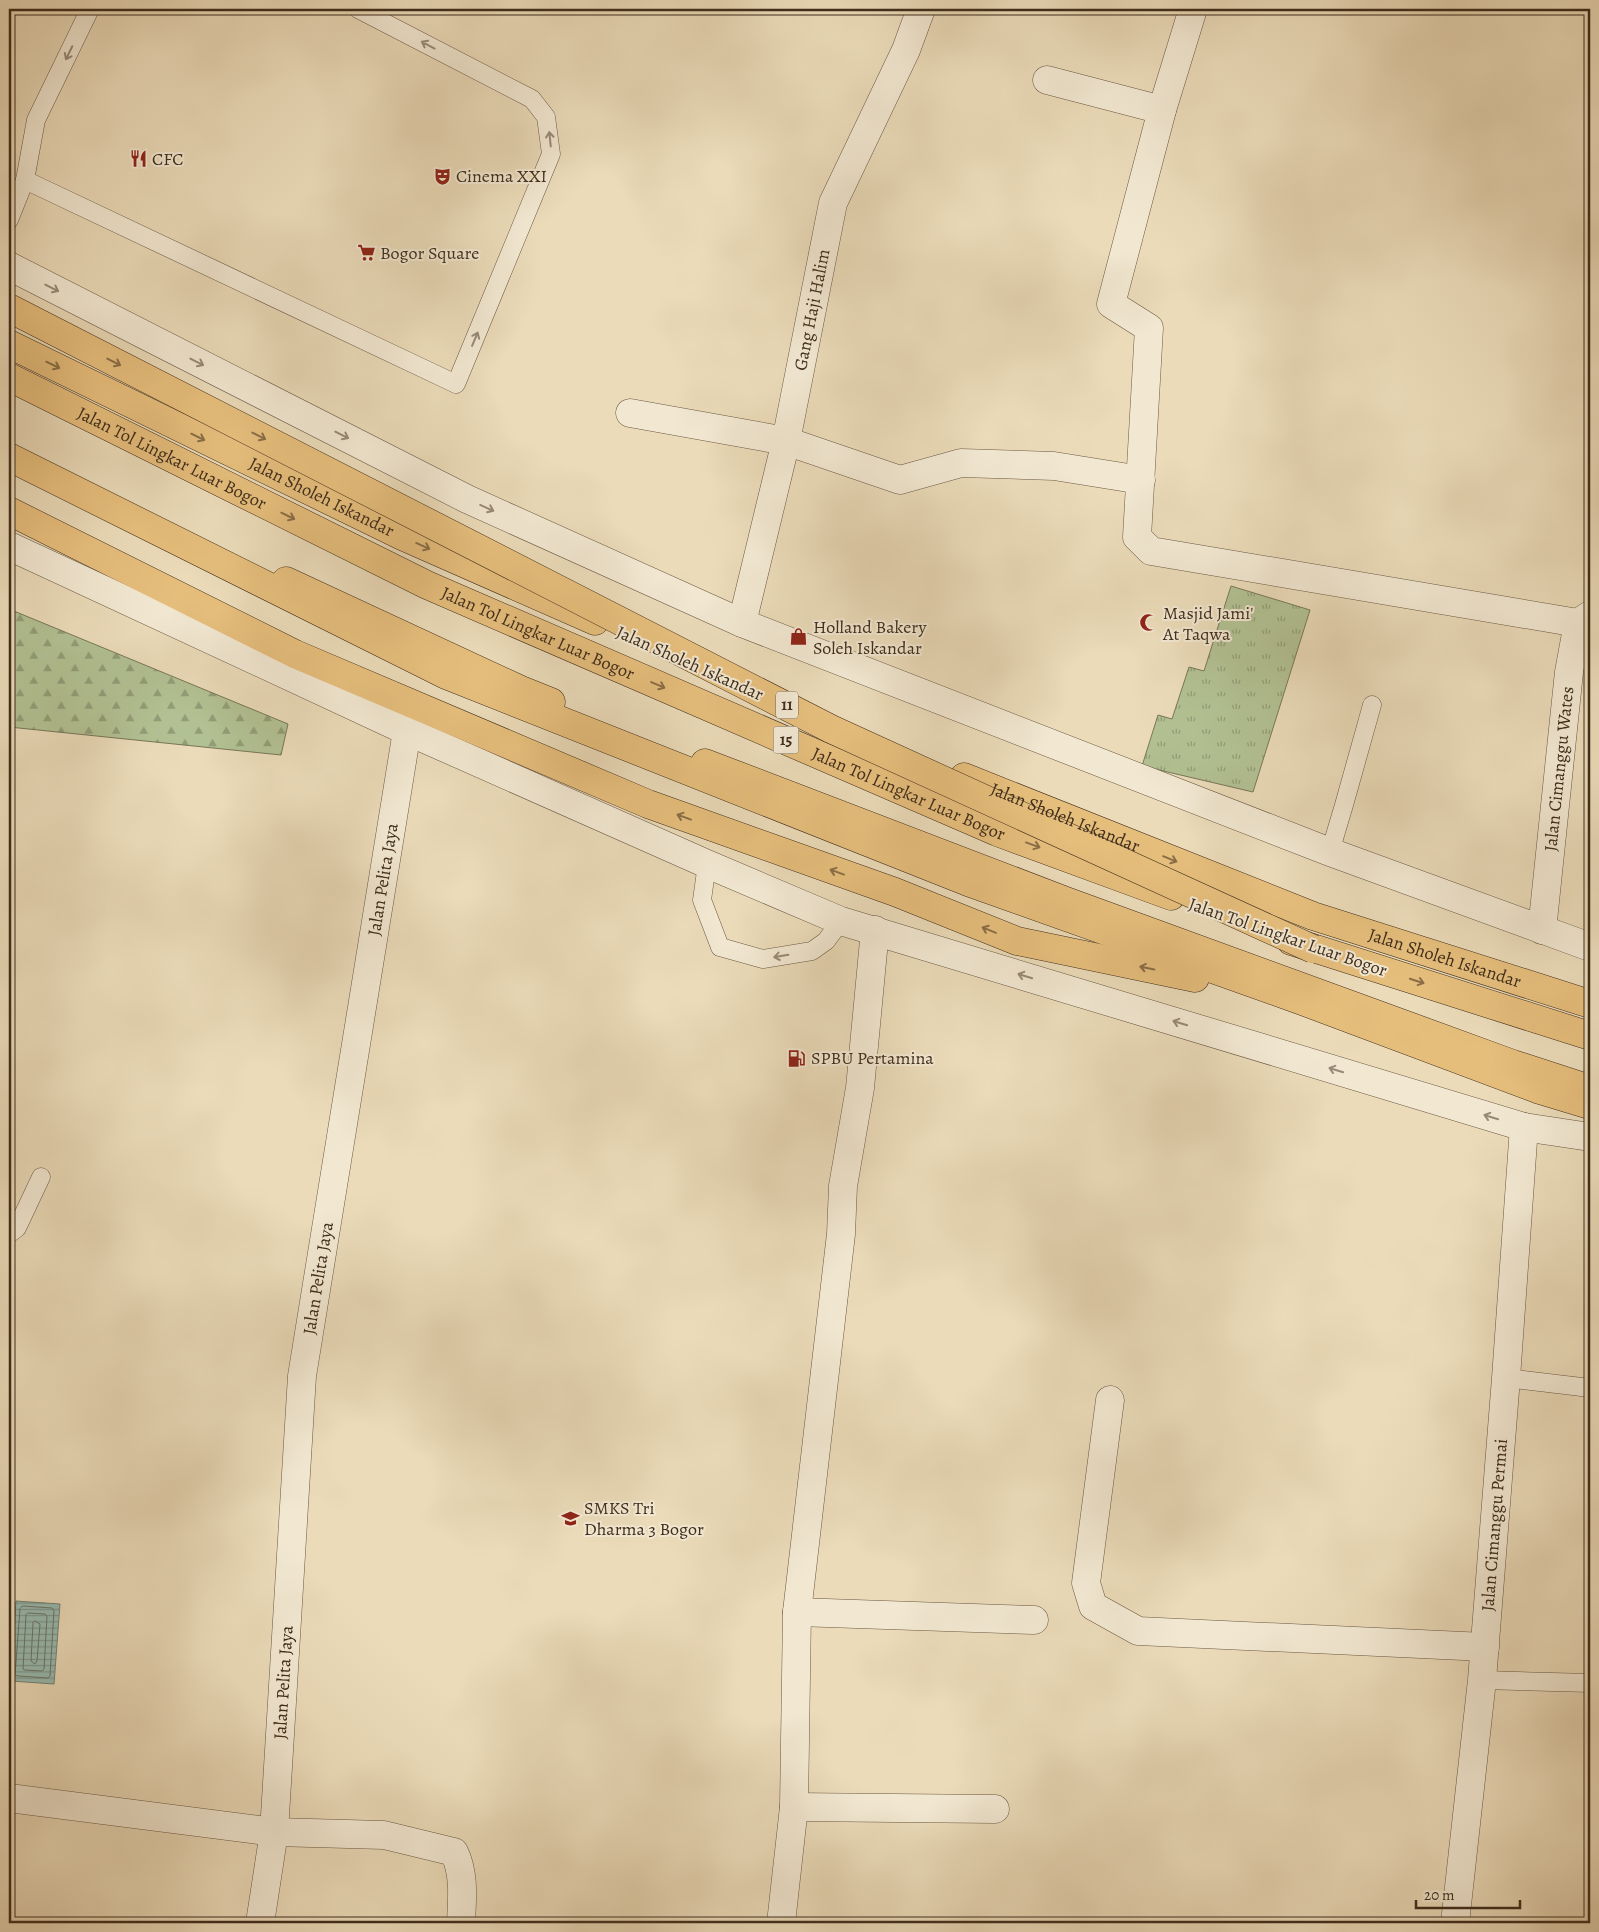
<svg xmlns="http://www.w3.org/2000/svg" width="1599" height="1932" font-family="Alegreya,serif">
<style>
.grass{fill:url(#grass-tufts);stroke:#787758}
.forest{fill:url(#forest-firs);stroke:#787758}
.water{fill:url(#water-rules);stroke:#748275}
.lines{fill:none;stroke-linecap:round;stroke-linejoin:round}
.shore{stroke:#6c7466;stroke-width:1}
.service-casing{stroke:#6a5843;stroke-width:19}
.minor-casing{stroke:#6a5843;stroke-width:29}
.tertiary-casing{stroke:#6a5843;stroke-width:29}
.trunk-casing{stroke:#3f2d1c;stroke-width:29}
.motorway-casing{stroke:#3f2d1c;stroke-width:29}
.service{stroke:#f2e8d2;stroke-width:18}
.minor{stroke:#f2e8d2;stroke-width:28}
.tertiary{stroke:#f2e8d2;stroke-width:28}
.trunk{stroke:#e6be7c;stroke-width:28}
.motorway{stroke:#e6be7c;stroke-width:28}
.motorway-bridge-casing{stroke:#3f2d1c;stroke-width:29;stroke-linecap:butt}
.motorway-bridge{stroke:#e6be7c;stroke-width:28}
.oneway{stroke:#988a77}
.oneway2{stroke:#8a6e47}
.labels{text-anchor:middle;dominant-baseline:central;stroke-width:4;stroke-linejoin:round;paint-order:stroke}
.shield{fill:#f2e8d2;stroke:#756553;stroke-width:1}
.shield-label{font-size:16px;font-weight:bold;fill:#3f2d1c}
.poi-label{font-size:18px;fill:#3f2d1c;stroke:#f2e8d2;text-anchor:start}
.street-label{font-size:18px;fill:#3f2d1c;stroke:#f2e8d2}
</style>
<defs>
<pattern id="grass-tufts" width="24" height="20" patternUnits="userSpaceOnUse" patternTransform="scale(1.25)"><rect width="24" height="20" fill="#b2c193"/><path d="M3 7l-1-3M5 7V3M7 7l1-3M15 17l-1-3M17 17v-4M19 17l1-3" fill="none" stroke="#929d77"/></pattern>
<pattern id="forest-firs" width="22" height="20" patternUnits="userSpaceOnUse" patternTransform="scale(1.25)"><rect width="22" height="20" fill="#b2c193"/><path d="M5 1l3.5 6h-7zM16 11l3.5 6h-7z" fill="#929d77"/></pattern>
<pattern id="water-rules" width="6" height="5" patternUnits="userSpaceOnUse" patternTransform="scale(1.25)"><rect width="6" height="5" fill="#98bbb1"/><path d="M0 2.5h6" fill="none" stroke="#7d988f"/></pattern>
</defs>
<rect width="100%" height="100%" fill="#ebdbb9"/>
<filter id="stains"><feTurbulence type="fractalNoise" baseFrequency=".004" numOctaves="4"/><feColorMatrix values="0 0 0 0 .2 0 0 0 0 .09 0 0 0 0 .02 0 0 0 .5 -.17"/></filter>
<radialGradient id="worn" r=".72"><stop offset=".6" stop-color="#630" stop-opacity="0"/><stop offset="1" stop-color="#630" stop-opacity=".3"/></radialGradient>
<polygon class="grass" points="1231,586 1310,610 1253,792 1142,766 1158,715 1172,719 1189,667 1204,671"/>
<polygon class="forest" points="9,609 288,724 281,755 9,727"/>
<polygon class="water" points="16,1601 60,1604 54,1684 11,1681"/>
<g class="lines">
<g class="shore">
<polygon points="23,1606 52,1608 54,1610 50,1676 48,1678 18,1676 15,1675 20,1609"/>
<polygon points="28,1613 45,1614 47,1616 44,1669 42,1671 25,1670 23,1669 26,1615"/>
<polygon points="35,1621 40,1624 37,1661 35,1664 31,1661 33,1623"/>
</g>
<defs>
<g id="service">
<polyline points="25,180 456,384 551,154 546,117 532,99 358,9"/>
<polyline points="9,220 25,180 36,120 90,9"/>
<polyline points="1330,852 1344,805 1372,705"/>
<polyline points="707,864 702,900 720,947 763,959 812,951 826,941 841,921"/>
<polyline points="9,1234 17,1228 41,1177"/>
<polyline points="1506,1378 1590,1388"/>
<polyline points="1482,1680 1590,1683"/>
</g>
<g id="minor">
<polyline points="1193,9 1162,110 1111,304 1149,328 1137,537 1151,551 1578,623"/>
<polyline points="1047,80 1162,110"/>
<polyline points="630,413 786,441 900,480 961,463 1054,466 1141,480"/>
<path id="s1" d="M742,623L786,441L833,203L906,50L921,9"/>
<path id="s2" d="M1542,930L1569,672L1578,623L1590,615"/>
<polyline points="1110,1400 1086,1583 1093,1606 1138,1631 1485,1647"/>
<polyline points="797,1612 1034,1620"/>
<path d="M9,1798L274,1832L384,1835L454,1852C465,1874 462,1899 461,1923"/>
<polyline points="794,1807 995,1809"/>
<path id="s3" d="M260,1923L274,1832L302,1376L407,731"/>
<polyline points="781,1923 794,1807 797,1612 841,1234 843,1186 860,1088 875,930"/>
<path id="s4" d="M1455,1923L1482,1680L1506,1378L1524,1127"/>
</g>
<g id="tertiary">
<polyline points="9,266 467,499 742,623 1330,852 1590,947"/>
<polyline points="9,546 407,731 707,864 841,921 1524,1127 1590,1137"/>
</g>
<g id="trunk">
<path id="s5" d="M9,344L402,536L595,621"/>
<polyline points="286,581 521,690 551,702"/>
<polyline points="705,763 1066,901 1513,1064 1590,1089"/>
<path id="s6" d="M964,777L1313,916L1590,1004"/>
</g>
<g id="motorway">
<path id="s7" d="M9,377L427,585L997,832L1171,896"/>
<polyline points="9,457 446,675 968,882 1297,999 1537,1089 1590,1105"/>
<polyline points="9,511 295,654 648,804 895,892 1017,941 1195,978"/>
<polyline points="1291,941 1590,1036"/>
</g>
</defs>
<use href="#service" class="service-casing"/>
<use href="#minor" class="minor-casing"/>
<use href="#tertiary" class="tertiary-casing"/>
<use href="#trunk" class="trunk-casing"/>
<use href="#motorway" class="motorway-casing"/>
<use href="#service" class="service"/>
<use href="#minor" class="minor"/>
<use href="#tertiary" class="tertiary"/>
<use href="#trunk" class="trunk"/>
<use href="#motorway" class="motorway"/>
<defs>
<polyline id="motorway-bridge" points="9,308 831,729 1313,949"/>
</defs>
<use href="#motorway-bridge" class="motorway-bridge-casing"/>
<use href="#motorway-bridge" class="motorway-bridge"/>
</g>
<defs><path id="oneway-shaft" d="M-6 0H5M1.5-3L5.5 0L1.5 3" fill="none" stroke-width="1.6" stroke-linecap="round" stroke-linejoin="round" transform="scale(1.25)"/></defs>
<g class="oneway">
<use href="#oneway-shaft" transform="translate(428 45) rotate(-152)"/>
<use href="#oneway-shaft" transform="translate(69 53) rotate(116)"/>
<use href="#oneway-shaft" transform="translate(550 139) rotate(-96)"/>
<use href="#oneway-shaft" transform="translate(52 288) rotate(27)"/>
<use href="#oneway-shaft" transform="translate(475 339) rotate(-67)"/>
<use href="#oneway-shaft" transform="translate(197 362) rotate(27)"/>
<use href="#oneway-shaft" transform="translate(342 435) rotate(27)"/>
<use href="#oneway-shaft" transform="translate(487 508) rotate(24)"/>
<use href="#oneway-shaft" transform="translate(781 956) rotate(171)"/>
<use href="#oneway-shaft" transform="translate(1025 976) rotate(-163)"/>
<use href="#oneway-shaft" transform="translate(1180 1023) rotate(-163)"/>
<use href="#oneway-shaft" transform="translate(1336 1070) rotate(-163)"/>
<use href="#oneway-shaft" transform="translate(1491 1117) rotate(-163)"/>
</g>
<g class="oneway2">
<use href="#oneway-shaft" transform="translate(114 362) rotate(27)"/>
<use href="#oneway-shaft" transform="translate(53 365) rotate(26)"/>
<use href="#oneway-shaft" transform="translate(259 436) rotate(27)"/>
<use href="#oneway-shaft" transform="translate(198 437) rotate(26)"/>
<use href="#oneway-shaft" transform="translate(288 516) rotate(26)"/>
<use href="#oneway-shaft" transform="translate(423 546) rotate(24)"/>
<use href="#oneway-shaft" transform="translate(658 685) rotate(23)"/>
<use href="#oneway-shaft" transform="translate(684 817) rotate(-160)"/>
<use href="#oneway-shaft" transform="translate(1033 845) rotate(20)"/>
<use href="#oneway-shaft" transform="translate(1170 859) rotate(22)"/>
<use href="#oneway-shaft" transform="translate(837 872) rotate(-160)"/>
<use href="#oneway-shaft" transform="translate(989 930) rotate(-158)"/>
<use href="#oneway-shaft" transform="translate(1147 968) rotate(-168)"/>
<use href="#oneway-shaft" transform="translate(1417 981) rotate(18)"/>
</g>
<defs>
<symbol id="restaurant-bare" viewBox="-9 -9 18 18"><path d="M-5-6h1v4h1v-4h1v4h1v-4h1v5L-1.5 .5V6h-2V.5L-5-1ZM5-6V6H3V1.5H1.5Q1.5-4 5-6Z" fill="#8f2418" stroke="#f2e8d2" stroke-width="2.5" paint-order="stroke"/></symbol>
<symbol id="theatre-bare" viewBox="-9 -9 18 18"><path d="M-5-5.5Q0-4 5-5.5V0Q5 5 0 6Q-5 5-5 0ZM-3.3-2.5H-1v1.5H-3.3ZM1-2.5H3.3v1.5H1ZM-2.8 1Q0 5.5 2.8 1Z" fill="#8f2418" stroke="#f2e8d2" stroke-width="2.5" paint-order="stroke"/></symbol>
<symbol id="supermarket-bare" viewBox="-9 -9 18 18"><path d="M-6-5.5h2.5l.6 2H6L4.5 2H-2.5L-4.4-4H-6ZM-1.5 3.2a1.3 1.3 0 1 0 .1 0ZM3 3.2a1.3 1.3 0 1 0 .1 0Z" fill="#8f2418" stroke="#f2e8d2" stroke-width="2.5" paint-order="stroke"/></symbol>
<symbol id="mosque-bare" viewBox="-9 -9 18 18"><path d="M3.5-4.9A6 6 0 1 0 3.5 4.9A5 5 0 1 1 3.5-4.9Z" fill="#8f2418" stroke="#f2e8d2" stroke-width="2.5" paint-order="stroke"/></symbol>
<symbol id="shop-bare" viewBox="-9 -9 18 18"><path d="M-5-2.5h2.3a2.7 3.5 0 0 1 5.4 0H5L5.5 6h-11ZM-1.5-2.5h3a1.5 2.3 0 0 0-3 0Z" fill="#8f2418" stroke="#f2e8d2" stroke-width="2.5" paint-order="stroke"/></symbol>
<symbol id="fuel-bare" viewBox="-9 -9 18 18"><path d="M-5.5-6h7V0h2V4h1.3V-2.5L3-4.5l.8-.8L6-3V5H2.5V1h-1V6h-7ZM-4.2-4.7v3.2H.2V-4.7Z" fill="#8f2418" stroke="#f2e8d2" stroke-width="2.5" paint-order="stroke"/></symbol>
<symbol id="school-bare" viewBox="-9 -9 18 18"><path d="M0-5L7-2L0 1L-7-2ZM-4 1L0 2.5L4 1V4Q0 6-4 4Z" fill="#8f2418" stroke="#f2e8d2" stroke-width="2.5" paint-order="stroke"/></symbol>
</defs>
<g fill-rule="evenodd">
<use href="#restaurant-bare" x="126" y="146" width="25" height="25"/>
<use href="#theatre-bare" x="430" y="164" width="25" height="25"/>
<use href="#supermarket-bare" x="354" y="240" width="25" height="25"/>
<use href="#mosque-bare" x="1136" y="610" width="25" height="25"/>
<use href="#shop-bare" x="786" y="624" width="25" height="25"/>
<use href="#fuel-bare" x="784" y="1046" width="25" height="25"/>
<use href="#school-bare" x="558" y="1506" width="25" height="25"/>
</g>
<g class="labels">
<g class="shield">
<rect x="776" y="691.5" width="22" height="27" rx="4"/>
<rect x="773.5" y="726.5" width="25" height="27" rx="4"/>
</g>
<g class="shield-label">
<text x="787" y="705">11</text>
<text x="786" y="740">15</text>
</g>
<g class="poi-label">
<text x="152" y="159">CFC</text>
<text x="456" y="176">Cinema XXI</text>
<text x="380" y="253">Bogor Square</text>
<text x="1163" y="613">Masjid Jami'<tspan x="1163" dy="21">At Taqwa</tspan></text>
<text x="813" y="627">Holland Bakery<tspan x="813" dy="21">Soleh Iskandar</tspan></text>
<text x="811" y="1058">SPBU Pertamina</text>
<text x="584" y="1508">SMKS Tri<tspan x="584" dy="21">Dharma 3 Bogor</tspan></text>
</g>
<g class="street-label">
<text stroke="none"><textPath href="#s1" startOffset="321">Gang Haji Halim</textPath></text>
<text stroke="none"><textPath href="#s7" startOffset="182">Jalan Tol Lingkar Luar Bogor</textPath></text>
<text stroke="none"><textPath href="#s5" startOffset="348">Jalan Sholeh Iskandar</textPath></text>
<text stroke="none"><textPath href="#s7" startOffset="588">Jalan Tol Lingkar Luar Bogor</textPath></text>
<text transform="translate(690 663) rotate(24)">Jalan Sholeh Iskandar</text>
<text stroke="none"><textPath href="#s2" startOffset="162">Jalan Cimanggu Wates</textPath></text>
<text stroke="none"><textPath href="#s7" startOffset="992">Jalan Tol Lingkar Luar Bogor</textPath></text>
<text stroke="none"><textPath href="#s6" startOffset="109">Jalan Sholeh Iskandar</textPath></text>
<text stroke="none"><textPath href="#s3" startOffset="1052">Jalan Pelita Jaya</textPath></text>
<text transform="translate(1288 937) rotate(19)">Jalan Tol Lingkar Luar Bogor</text>
<text stroke="none"><textPath href="#s6" startOffset="514">Jalan Sholeh Iskandar</textPath></text>
<text stroke="none"><textPath href="#s3" startOffset="648">Jalan Pelita Jaya</textPath></text>
<text stroke="none"><textPath href="#s4" startOffset="400">Jalan Cimanggu Permai</textPath></text>
<text stroke="none"><textPath href="#s3" startOffset="242">Jalan Pelita Jaya</textPath></text>
</g>
</g>
<rect width="1599" height="1932" fill="none" stroke="#ebdbb9" stroke-width="30"/>
<rect x="10" y="10" width="1579" height="1912" fill="none" stroke="#3f2d1c" stroke-width="2.5"/>
<rect x="15" y="15" width="1569" height="1902" fill="none" stroke="#3f2d1c"/>
<path d="M1416 1900v8h104v-8" fill="none" stroke="#3f2d1c" stroke-width="2.5"/>
<text x="1424" y="1900" font-size="15" fill="#3f2d1c" stroke="#f2e8d2" stroke-width="4" paint-order="stroke">20 m</text>
<rect width="100%" height="100%" filter="url(#stains)"/>
<rect width="100%" height="100%" fill="url(#worn)"/>
</svg>
